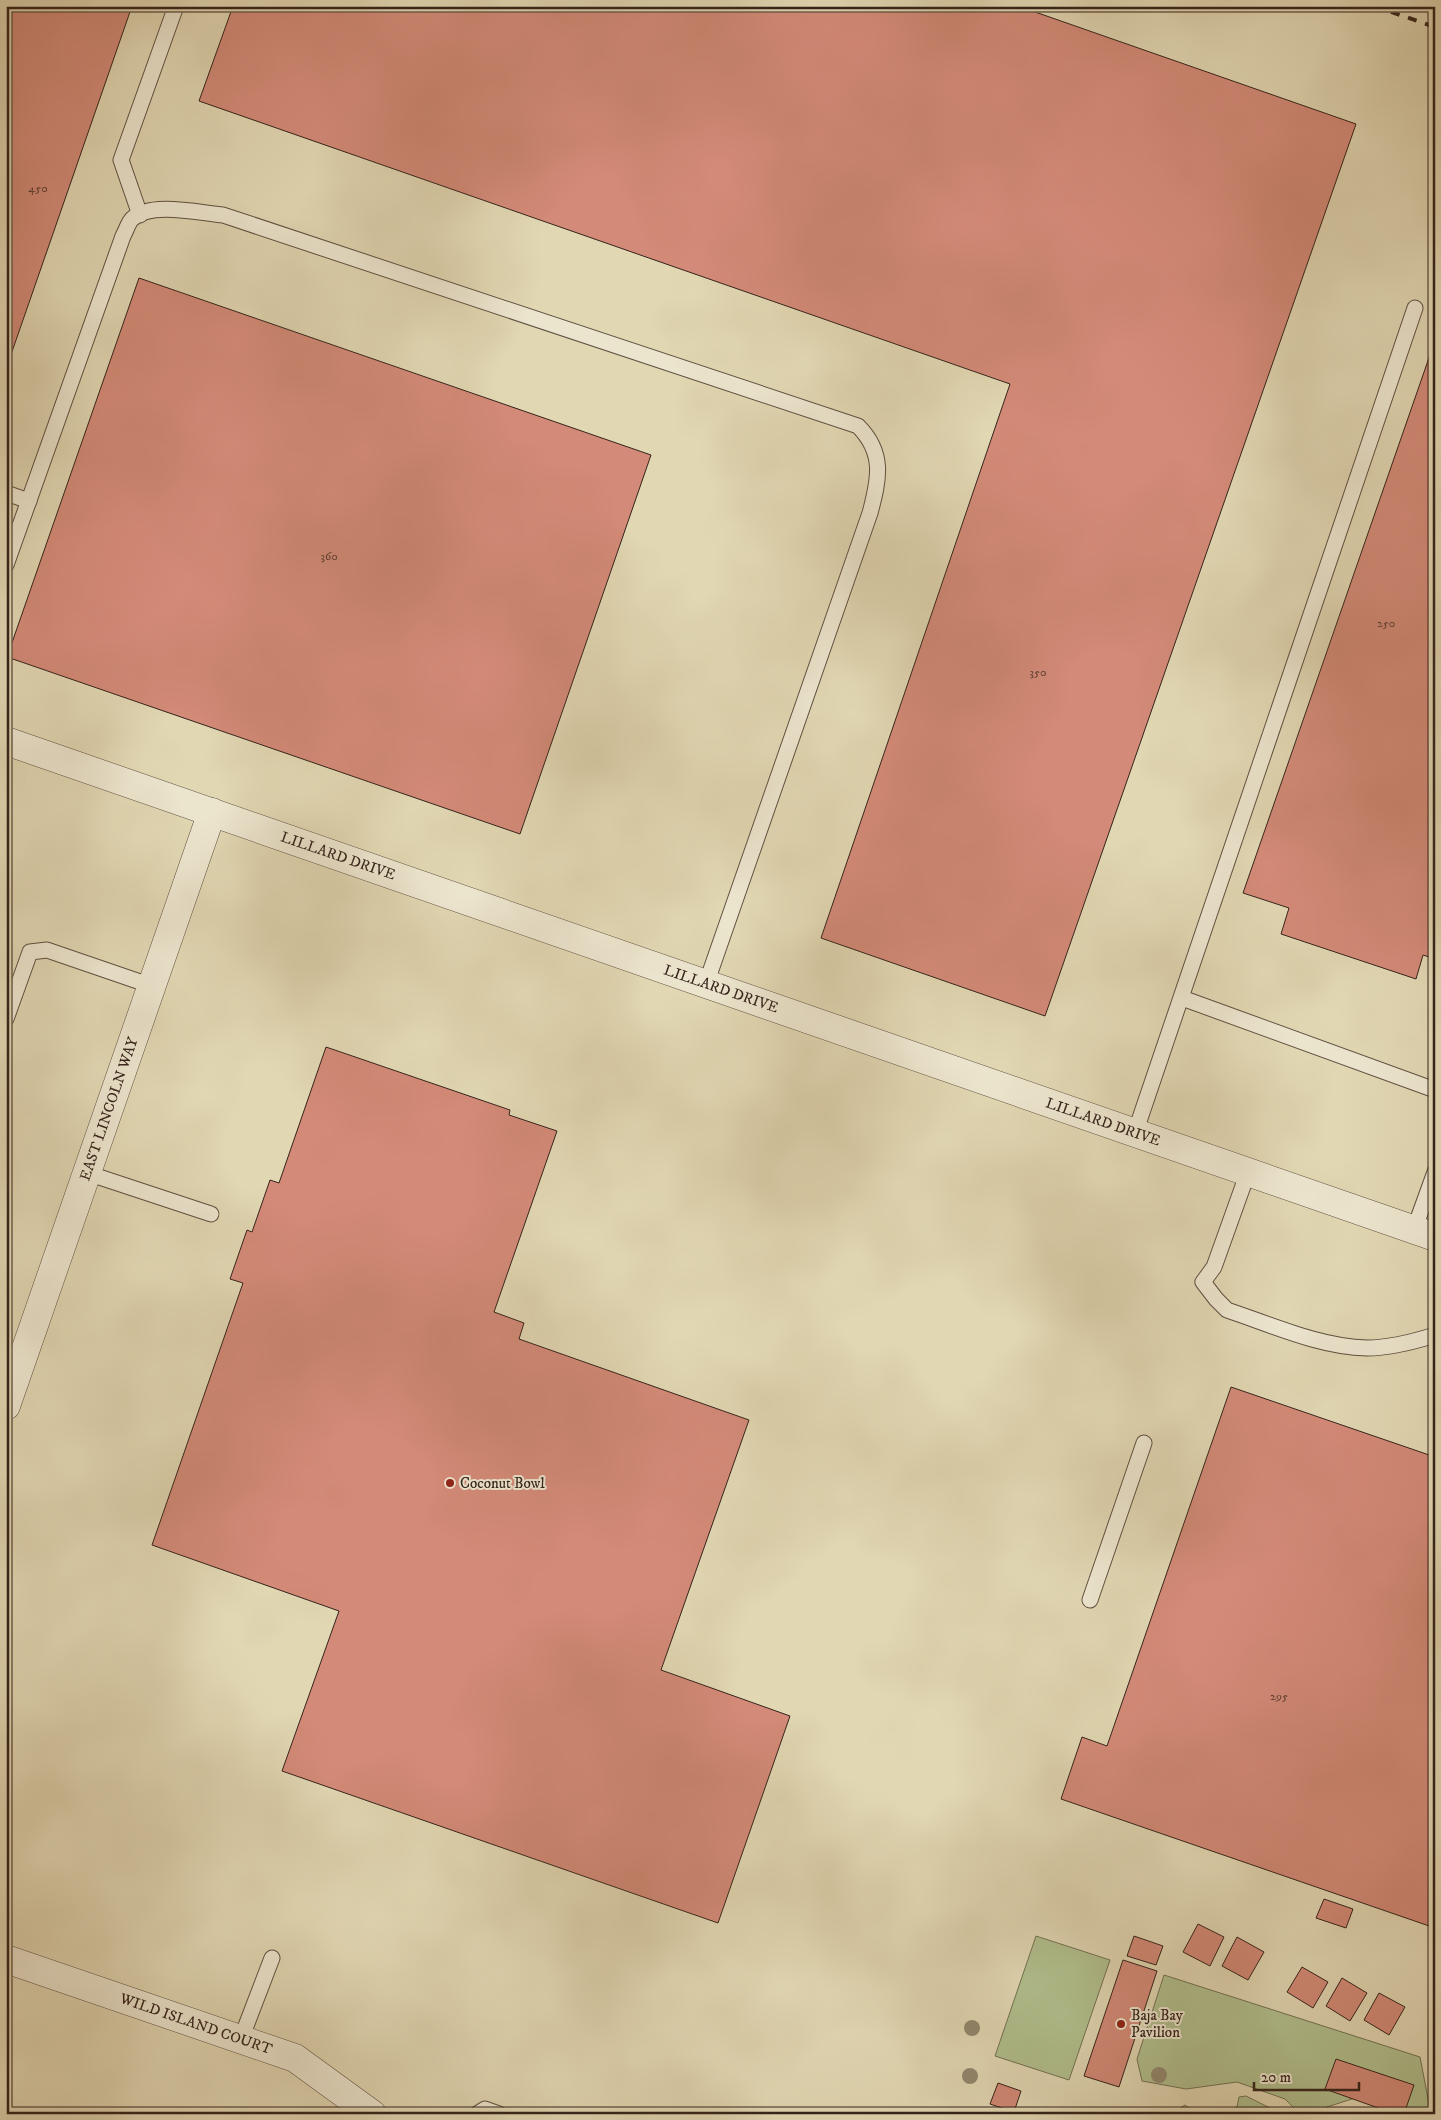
<svg xmlns="http://www.w3.org/2000/svg" width="1441" height="2120" font-family="'IM FELL DW Pica',serif">
<style>
.green{fill:#b1bf8e;stroke:#737154}
.building{fill:#d38a78;stroke:#35231b}
.lines{fill:none;stroke-linecap:round;stroke-linejoin:round}
.service-casing{stroke:#605041;stroke-width:17}
.minor-casing{stroke:#605041;stroke-width:29}
.tertiary-casing{stroke:#605041;stroke-width:29}
.service{stroke:#ece5ce;stroke-width:15}
.minor{stroke:#ece5ce;stroke-width:28}
.tertiary{stroke:#ece5ce;stroke-width:28}
.rail{stroke:#35231b;stroke-width:4;stroke-dasharray:9 9;stroke-linecap:butt}
.tree{fill:#93896f}
.poi-dot{fill:#8f2418;stroke:#ece5ce;stroke-width:2}
.labels{text-anchor:middle;dominant-baseline:central;stroke-width:4;stroke-linejoin:round;paint-order:stroke}
.number-label{font-size:12px;fill:#5c3d32}
.street-label{font-size:15px;fill:#35231b;stroke:#ece5ce}
.poi-label{font-size:15px;fill:#35231b;stroke:#ece5ce;text-anchor:start}
</style>
<rect width="100%" height="100%" fill="#e1d7b3"/>
<filter id="stains"><feTurbulence type="fractalNoise" baseFrequency=".004" numOctaves="4"/><feColorMatrix values="0 0 0 0 .2 0 0 0 0 .09 0 0 0 0 .02 0 0 0 .5 -.17"/></filter>
<radialGradient id="worn" r=".72"><stop offset=".6" stop-color="#630" stop-opacity="0"/><stop offset="1" stop-color="#630" stop-opacity=".3"/></radialGradient>
<g class="green">
<polygon points="1036,1936 1110,1960 1069,2080 995,2056"/>
<polygon points="1164,1975 1420,2057 1431,2114 1399,2114 1358,2097 1327,2107 1330,2114 1300,2114 1285,2099 1237,2082 1186,2089 1142,2081 1137,2059"/>
<polygon points="1246,2096 1274,2110 1278,2114 1226,2114 1237,2107 1239,2097"/>
<polygon points="1185,2105 1197,2114 1171,2114 1172,2113"/>
</g>
<g class="building">
<polygon points="6,6 132,6 6,369"/>
<polygon points="233,6 1018,6 1356,124 1045,1016 821,938 1010,384 199,101"/>
<polygon points="139,278 651,455 520,834 7,657"/>
<polygon points="1431,352 1435,353 1435,959 1423,955 1416,979 1281,934 1289,908 1243,893"/>
<polygon points="326,1047 510,1110 509,1115 557,1131 494,1312 524,1323 519,1339 749,1420 661,1670 790,1716 718,1923 282,1771 339,1611 152,1545 243,1283 230,1279 247,1230 252,1232 270,1180 279,1183"/>
<polygon points="1231,1387 1435,1457 1435,1928 1061,1799 1082,1737 1107,1746"/>
<polygon points="1324,1899 1353,1909 1346,1928 1316,1918"/>
<polygon points="1198,1924 1224,1937 1210,1966 1183,1952"/>
<polygon points="1134,1936 1163,1946 1156,1965 1127,1956"/>
<polygon points="1237,1937 1264,1952 1248,1980 1222,1966"/>
<polygon points="1123,1960 1157,1971 1119,2087 1084,2076"/>
<polygon points="1302,1967 1328,1982 1313,2008 1287,1992"/>
<polygon points="1342,1978 1367,1993 1350,2021 1326,2006"/>
<polygon points="1379,1993 1405,2007 1389,2035 1364,2020"/>
<polygon points="1336,2059 1414,2085 1404,2114 1395,2114 1325,2089"/>
<polygon points="998,2083 1021,2091 1014,2112 990,2104"/>
<polygon points="985,2108 990,2110 1001,2114 983,2114"/>
</g>
<g class="lines">
<defs>
<g id="service">
<polyline points="140,215 121,160 176,6"/>
<polyline points="6,493 29,501"/>
<path d="M6,565L123,236C126,231 128,223 132,219C151,201 199,213 223,215L858,426C885,453 879,479 870,513L706,984"/>
<polyline points="1182,998 1435,1090"/>
<polyline points="6,1019 30,952 47,950 152,986"/>
<polyline points="1135,1133 1415,308"/>
<path d="M1248,1172L1214,1267L1203,1282L1216,1299L1227,1310C1272,1325 1320,1347 1367,1348C1388,1348 1416,1341 1435,1335"/>
<polyline points="87,1173 211,1214"/>
<polyline points="1414,1230 1435,1172"/>
<polyline points="1090,1600 1144,1443"/>
<polyline points="241,2039 272,1958"/>
<polyline points="477,2114 485,2109 499,2114"/>
</g>
<polyline id="minor" points="6,1959 295,2058 372,2114"/>
<g id="tertiary">
<polyline points="6,741 1435,1237"/>
<polyline points="6,1406 212,812"/>
</g>
</defs>
<use href="#service" class="service-casing"/>
<use href="#minor" class="minor-casing"/>
<use href="#tertiary" class="tertiary-casing"/>
<use href="#service" class="service"/>
<use href="#minor" class="minor"/>
<use href="#tertiary" class="tertiary"/>
<polyline class="rail" points="1374,6 1435,27"/>
</g>
<g class="tree">
<circle cx="972" cy="2028" r="8"/>
<circle cx="1159" cy="2075" r="8"/>
<circle cx="970" cy="2076" r="8"/>
</g>
<g class="poi-dot">
<circle cx="450" cy="1483" r="5"/>
<circle cx="1121" cy="2024" r="5"/>
</g>
<g class="labels">
<g class="number-label">
<text x="38" y="188">450</text>
<text x="329" y="556">360</text>
<text x="1386" y="623">250</text>
<text x="1038" y="672">350</text>
<text x="1279" y="1696">295</text>
</g>
<g class="street-label">
<text transform="translate(338 856) rotate(19)">LILLARD DRIVE</text>
<text transform="translate(721 989) rotate(19)">LILLARD DRIVE</text>
<text transform="translate(109 1109) rotate(-71)">EAST LINCOLN WAY</text>
<text transform="translate(1103 1122) rotate(19)">LILLARD DRIVE</text>
<text transform="translate(196 2024) rotate(19)">WILD ISLAND COURT</text>
</g>
<g class="poi-label">
<text x="460" y="1483">Coconut Bowl</text>
<text x="1131" y="2015">Baja Bay<tspan x="1131" dy="17">Pavilion</tspan></text>
</g>
</g>
<rect width="1441" height="2120" fill="none" stroke="#e1d7b3" stroke-width="25"/>
<rect x="8" y="8" width="1426" height="2105" fill="none" stroke="#35231b" stroke-width="2.5"/>
<rect x="12" y="12" width="1416" height="2095" fill="none" stroke="#35231b"/>
<path d="M1254 2082v8h105v-8" fill="none" stroke="#35231b" stroke-width="2.5"/>
<text x="1261" y="2082" font-size="15" fill="#35231b" stroke="#ece5ce" stroke-width="4" paint-order="stroke">20 m</text>
<rect width="100%" height="100%" filter="url(#stains)"/>
<rect width="100%" height="100%" fill="url(#worn)"/>
</svg>
